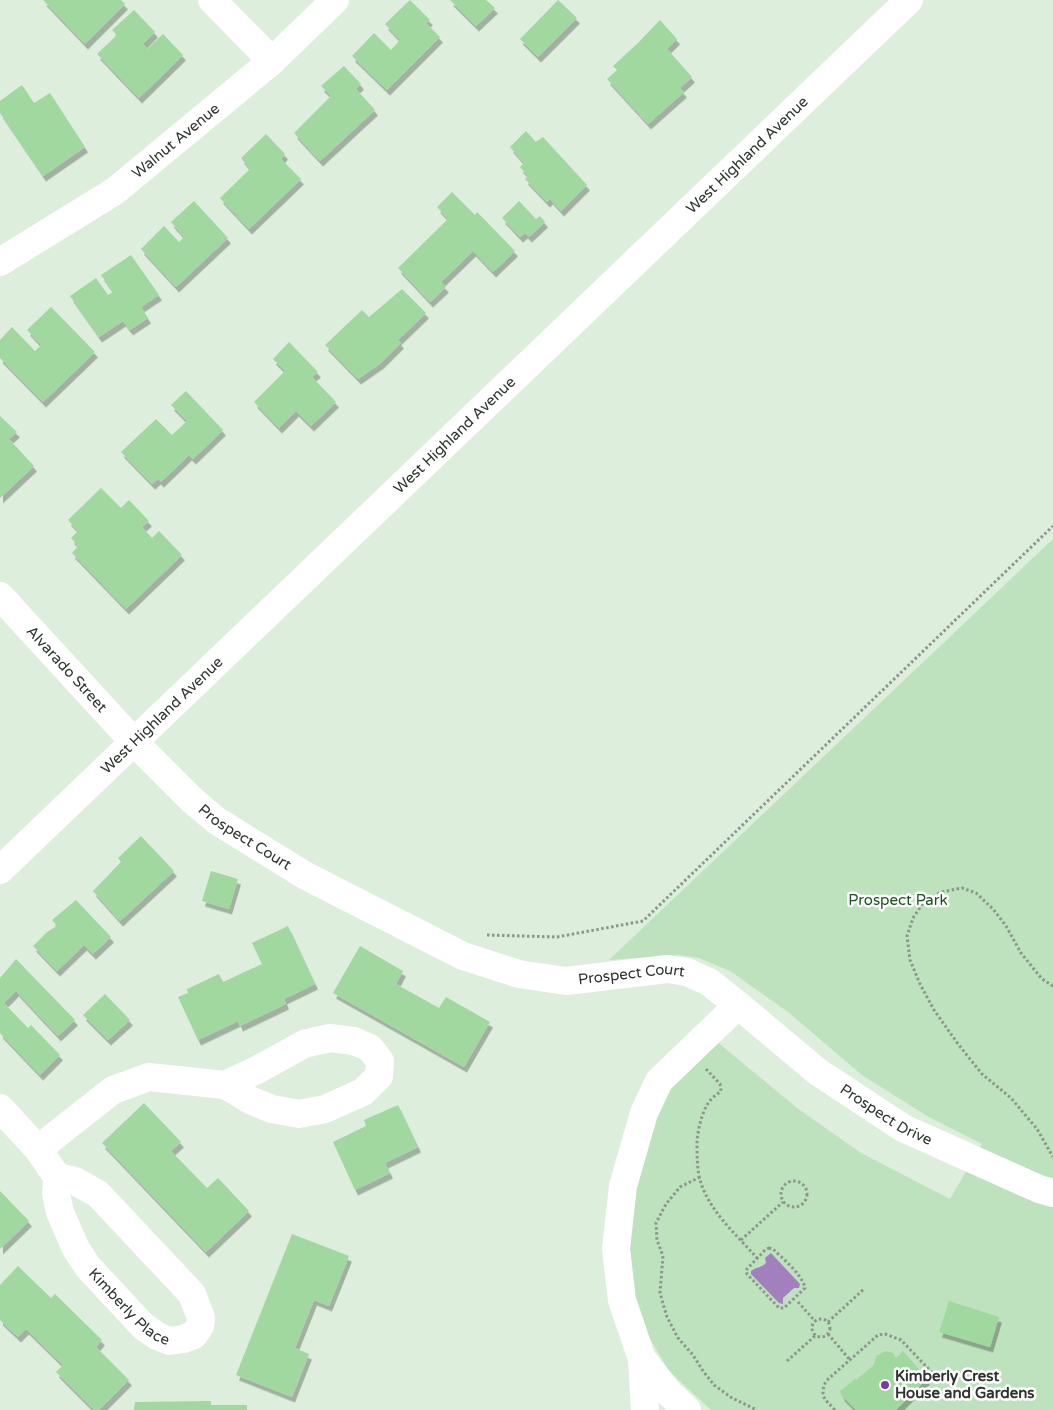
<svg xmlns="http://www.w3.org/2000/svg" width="1053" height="1410" font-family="'Varela Round',sans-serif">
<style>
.green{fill:#bee1be}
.water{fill:#a27fbd}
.building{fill:#a0d89f;filter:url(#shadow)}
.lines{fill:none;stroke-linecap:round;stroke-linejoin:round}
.path{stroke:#8b978a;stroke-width:3;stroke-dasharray:2.5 2.5;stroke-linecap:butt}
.minor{stroke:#fff;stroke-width:28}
.poi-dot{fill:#7e37aa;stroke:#fff;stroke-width:2}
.labels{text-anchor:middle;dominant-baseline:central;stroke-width:5;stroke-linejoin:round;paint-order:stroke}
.street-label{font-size:15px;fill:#2c322c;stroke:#fff}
.park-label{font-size:15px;fill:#18511c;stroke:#fff}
.poi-label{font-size:15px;font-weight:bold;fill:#2c322c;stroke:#fff;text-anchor:start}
</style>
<defs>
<filter id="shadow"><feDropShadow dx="3" dy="5.5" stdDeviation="0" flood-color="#0004"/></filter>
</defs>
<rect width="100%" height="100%" fill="#ddeedc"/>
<polygon class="green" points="1053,539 1053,1410 711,1410 669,1371 649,1337 637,1313 626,1254 630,1216 644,1150 669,1082 715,1040 797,1108 861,1153 950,1199 982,1144 927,1116 862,1075 788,1012 730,971 699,958 679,955 609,960"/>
<path class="water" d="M771,1253L800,1284L799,1288H794L783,1298V1304L779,1303L751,1274V1271C756,1267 761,1268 766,1263L765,1258Z"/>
<g class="building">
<polygon points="43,0 121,0 125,4 85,44"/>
<polygon points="410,0 430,20 426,23 440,37 387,90 352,56 374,33 391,50 400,40 385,24"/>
<polygon points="450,0 486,0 495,8 476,26"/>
<polygon points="558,0 577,18 538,57 520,39"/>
<polygon points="134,10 155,32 143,44 147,49 163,34 183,55 139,98 97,54 117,35 112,30"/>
<polygon points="660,20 677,39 667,49 692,77 680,88 684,92 648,124 607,79 617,70 613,66 639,42"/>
<polygon points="344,66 361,84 356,89 375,110 320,161 294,133 331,96 321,86"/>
<polygon points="22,85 34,103 50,93 85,147 43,176 0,113 0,101"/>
<polygon points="526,131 536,142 543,137 587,185 561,211 550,199 547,202 525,179 528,176 520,167 524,163 510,147"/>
<polygon points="266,134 285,154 281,159 301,179 249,229 220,198 250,169 241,158"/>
<polygon points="452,192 475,215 477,212 515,251 493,272 473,251 441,282 446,287 430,302 398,268 448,219 437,207"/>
<polygon points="194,201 228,238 176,287 141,249 164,226 179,242 184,237 171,222"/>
<polygon points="519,201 536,219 540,216 545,222 529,237 525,233 520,237 502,218"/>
<polygon points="131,255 159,295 141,307 148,318 130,330 123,321 99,337 70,296 96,278 108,295 113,292 101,275"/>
<polygon points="402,289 426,313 398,340 401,343 381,363 358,379 325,345 362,310 369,317"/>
<polygon points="51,307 95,352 43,402 0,358 0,340 12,327 35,351 41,345 27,330"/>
<polygon points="289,342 318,372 312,377 336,402 311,426 296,411 279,428 254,402 285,371 273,359"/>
<polygon points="186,391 223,430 193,459 189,455 161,482 158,479 152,484 121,452 156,419 172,435 187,421 171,405"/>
<polygon points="0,416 17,432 9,439 34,466 0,498"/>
<polygon points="101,488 121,508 129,500 149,521 142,527 152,538 159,531 182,555 126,609 72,553 78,546 71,538 78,531 68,520"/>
<polygon points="141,836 174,871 120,921 93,891 121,862 118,858"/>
<polygon points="211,871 238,879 229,909 202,901"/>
<polygon points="76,900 111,937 93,954 84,945 57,971 33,946 47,932 57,926 52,920"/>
<polygon points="288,926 315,984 284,999 286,1004 240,1026 238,1021 198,1040 178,997 188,993 187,989 219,974 223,982 262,964 252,943"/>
<polygon points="360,946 403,971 396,984 439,1008 446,997 490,1022 464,1067 333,993"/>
<polygon points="16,959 75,1020 58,1036 16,991 4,1003 28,1028 31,1025 60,1055 40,1075 0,1033 0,978"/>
<polygon points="105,994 130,1020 108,1040 83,1015"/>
<polygon points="144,1103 181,1142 171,1151 207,1188 218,1178 249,1211 206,1252 102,1143"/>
<polygon points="398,1105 418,1147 385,1163 390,1173 355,1190 333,1142 366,1126 364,1120"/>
<polygon points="0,1191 29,1221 0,1249"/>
<polygon points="292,1234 349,1256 329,1306 314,1300 295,1348 309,1354 292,1397 236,1375"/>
<polygon points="18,1266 51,1298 55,1294 102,1340 96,1347 129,1380 99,1410 94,1410 56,1372 63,1365 26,1329 18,1337 0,1320 0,1285"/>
<polygon points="949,1301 999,1317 990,1347 939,1332"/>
<polygon points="886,1351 893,1353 896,1358 903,1351 927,1379 896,1410 856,1410 842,1396 840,1391 855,1379 856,1380 874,1365 876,1356"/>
<polygon points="211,1401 211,1405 247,1405 247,1410 134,1410 135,1402"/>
</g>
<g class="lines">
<g class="path">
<polyline points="487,935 557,937 643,921 1053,526"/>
<polyline points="1053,986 1042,979 1021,953 1006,926 993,909 976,893 962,888 941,892 923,903 913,918 907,936 910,960 920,984 934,1010 958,1044 982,1074 1011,1098 1037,1129 1053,1157"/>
<path d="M706,1069L720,1084L721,1091C716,1095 710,1099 707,1105C701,1116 698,1129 697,1142C697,1151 697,1160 698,1169C702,1205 734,1232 757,1258"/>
<polyline points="700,1177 680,1187 666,1204 656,1223 657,1240 663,1256 660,1293 667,1317 678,1338 693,1355 703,1371 714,1385 732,1398 757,1410"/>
<circle cx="794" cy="1194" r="13"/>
<polyline points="741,1240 783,1202"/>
<path d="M769,1248L773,1249C783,1259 802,1274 805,1288L784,1308H779L747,1274L746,1270L765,1250Z"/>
<polyline points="798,1302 815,1321"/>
<circle cx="821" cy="1328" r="9"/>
<polyline points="828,1322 864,1289"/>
<polyline points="828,1334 850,1360"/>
<polyline points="787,1361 816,1335"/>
<path d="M835,1410C825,1399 819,1397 826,1381L878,1335L885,1334L901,1340L942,1383"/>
</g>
<g class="minor">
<polyline points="212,0 272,61"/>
<path id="s1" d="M0,262L115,191L272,61L335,0"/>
<path id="s2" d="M0,596L134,742L192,800L217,821L306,876L463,956L519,974L566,981L667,969L687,972L709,982L738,1005L659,1081L644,1113L623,1186L616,1249L622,1300L642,1359L645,1410"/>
<path id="s3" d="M0,870L909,0"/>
<path id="s4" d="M738,1005L818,1072L903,1128L1039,1189L1053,1193"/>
<path id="s5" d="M0,1108L38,1149L57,1177L56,1194L60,1212L76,1249L88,1267L143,1326L157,1336L170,1341L183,1339L194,1335L200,1326L201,1318L192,1294L98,1194L75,1181L57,1177"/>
<polyline points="38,1149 113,1090 149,1077 225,1085 252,1101 272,1109 299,1114 325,1109 363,1092 379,1076 380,1061 370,1048 354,1041 330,1038 304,1044 257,1070 225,1085"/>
<polyline points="642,1359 669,1393 687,1410"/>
</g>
</g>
<circle class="poi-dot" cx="885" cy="1385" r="5"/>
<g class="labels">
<g class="street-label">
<text stroke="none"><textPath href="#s1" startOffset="214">Walnut Avenue</textPath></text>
<text stroke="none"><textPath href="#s3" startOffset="1034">West Highland Avenue</textPath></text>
<text stroke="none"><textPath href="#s3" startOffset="629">West Highland Avenue</textPath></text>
<text stroke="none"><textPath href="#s2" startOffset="99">Alvarado Street</textPath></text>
<text stroke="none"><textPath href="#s3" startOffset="224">West Highland Avenue</textPath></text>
<text stroke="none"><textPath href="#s2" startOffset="345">Prospect Court</textPath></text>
<text stroke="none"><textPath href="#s2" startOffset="766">Prospect Court</textPath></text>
<text stroke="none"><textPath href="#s4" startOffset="185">Prospect Drive</textPath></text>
<text stroke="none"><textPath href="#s5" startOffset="245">Kimberly Place</textPath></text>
</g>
<g class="park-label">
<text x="898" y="900">Prospect Park</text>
</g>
<g class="poi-label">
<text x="895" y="1376">Kimberly Crest<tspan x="895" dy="17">House and Gardens</tspan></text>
</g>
</g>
</svg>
